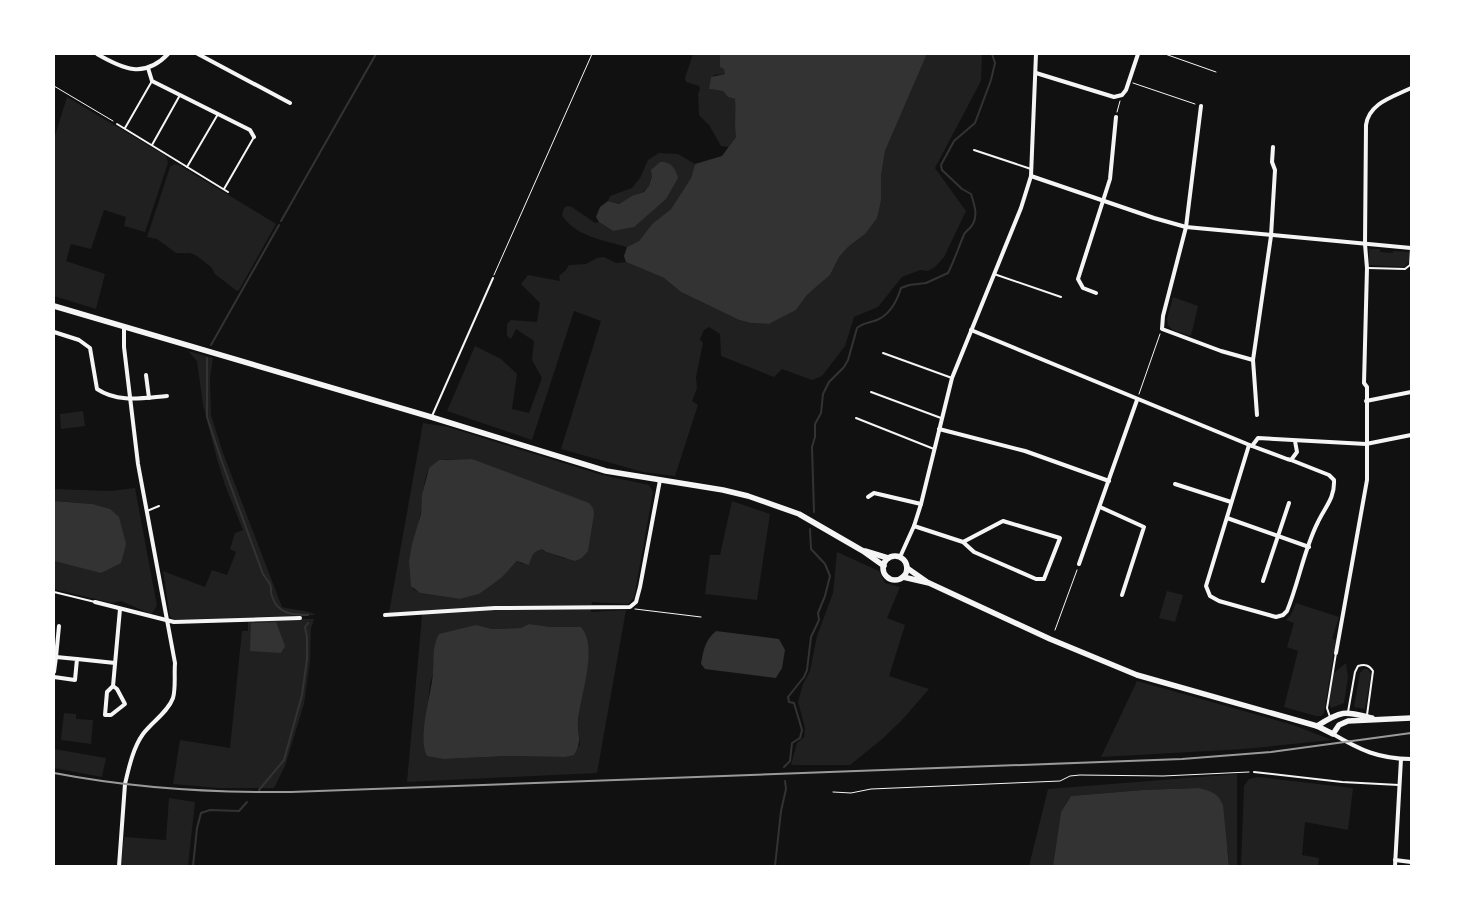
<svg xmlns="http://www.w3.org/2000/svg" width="1465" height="920" font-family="Literata,serif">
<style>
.green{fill:#202020;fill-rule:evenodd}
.water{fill:#333}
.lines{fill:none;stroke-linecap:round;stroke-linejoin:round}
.stream{stroke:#333;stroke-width:2}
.path{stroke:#f5f5f5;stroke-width:1}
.service{stroke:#f5f5f5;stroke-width:2}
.minor{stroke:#f5f5f5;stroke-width:4}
.secondary{stroke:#f5f5f5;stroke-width:5.5}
.rail{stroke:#9a9a9a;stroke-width:2}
</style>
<rect width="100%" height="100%" fill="#111"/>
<g class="green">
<path d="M693,54H720C719,63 726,66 725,74L714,75L709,89L723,91L728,97L735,99C736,112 734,124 736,137L729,147L721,146L709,125L699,115L698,94L700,89L699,86L686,82L685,78Z"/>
<polygon points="927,54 982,54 981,81 935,168 966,211 944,257 935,267 928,271 920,270 902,277 878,307 854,317 845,346 822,376 812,380 782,369 774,377 721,356 720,334 709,327 704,330 700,339 703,343 696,377 697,388 692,401 698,405 675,476 643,472 561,449 601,321 574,311 532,440 447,411 475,346 501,359 517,374 512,409 529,413 542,378 532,360 534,341 516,329 511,339 507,336 507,324 511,320 537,322 540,303 521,284 528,275 560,281 559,276 565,271 569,265 586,264 597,258 604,257 616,263 626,262 664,278 681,292 739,320 751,323 769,324 796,310 807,295 830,275 839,257 848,247 865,234 881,200 881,176 885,151"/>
<polygon points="67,97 166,156 168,163 145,232 124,226 126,217 104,210 91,249 71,244 66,261 105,274 96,309 54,296 54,139"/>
<path d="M659,153L678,154L695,164L691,178L671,209L652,224L639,241L627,247C606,241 574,236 562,215L564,208L567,206L572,207L595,223L599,222L613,231L666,199L652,176C650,180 650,185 648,188C645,192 625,200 619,204L608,201L610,196L632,188L640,178L648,160Z"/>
<polygon points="174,164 179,165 276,224 239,290 237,291 215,274 211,267 197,256 190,253 176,253 157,239 147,237 170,167"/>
<polygon points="1369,249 1380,249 1380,252 1393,253 1393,251 1409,252 1409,261 1405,267 1369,265"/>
<polygon points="1173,297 1198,306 1191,336 1173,330 1168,325 1167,319"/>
<path d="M188,351L213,358L210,377L211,415L223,453L282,607C293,610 307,610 316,615L174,620L170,616L163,571L205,587L212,570L227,575L236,552L230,549L235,533L243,530L225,485L217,459L203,405L197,361Z"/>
<polygon points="83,411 85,426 61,429 60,414"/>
<path d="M423,423L448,427L602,475L649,485L653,492L634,598L628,604L592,602L591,612L626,610L597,773L407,782L422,616V612L389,613ZM445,459H472L566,559L546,552L542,549L535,551L531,556V560L522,564L518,561L479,594L460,599L420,593L413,589L418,524C424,505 421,486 429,468ZM529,624L551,627H581C599,645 579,698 578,722C578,730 579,738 580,745L565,757L507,756L444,759L424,745L430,684L433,674L435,642L476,625L492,629L521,628Z"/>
<polygon points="135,488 157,606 151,614 121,601 112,603 54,589 54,561 101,572 92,504 54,501 54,489 110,491"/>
<polygon points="732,501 770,514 757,600 705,594 710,555 720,555"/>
<polygon points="837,552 879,571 885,583 900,587 887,618 905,625 889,676 929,689 902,720 881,740 850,765 791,765 797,743 804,737 805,728 798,702 803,684 810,671 817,636 833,593"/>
<polygon points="1167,591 1183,595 1175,622 1159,618"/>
<polygon points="1296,603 1339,617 1332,639 1336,640 1324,713 1321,716 1316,716 1284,707 1298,651 1287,647 1294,623 1286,620 1291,615"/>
<polygon points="297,619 314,619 311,628 310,661 304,704 285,766 274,788 218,788 173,784 180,740 230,748 242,631 248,631 248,622"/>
<polygon points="1346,663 1348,677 1344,703 1331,708 1329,703 1334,673"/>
<polygon points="1364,669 1368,669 1371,674 1365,709 1354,707 1360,673"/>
<polygon points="1137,681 1293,725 1332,740 1244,749 1101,757"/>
<polygon points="64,713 76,714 76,719 93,720 91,744 61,740"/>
<polygon points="54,749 106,758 102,777 54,768"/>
<polygon points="1237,774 1237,866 1229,866 1228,851 1199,788 1143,790 1071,796 1061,812 1053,866 1029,866 1048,789"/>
<polygon points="1258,777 1353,788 1348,830 1305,822 1302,855 1319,858 1318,866 1241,866 1244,786 1249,779"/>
<polygon points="169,798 195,802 188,866 121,866 124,837 166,840"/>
</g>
<g class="water">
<path d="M720,54H927L885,151L881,176V200L877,218L865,234L848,247L839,257L830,275L807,295L796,310L769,324L751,323L739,320L681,292L664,278L626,262L624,256L627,247L639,241L652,224L671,209L691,178L695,164L722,156L736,137C734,124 736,112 735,99L728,97L723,91L709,89L711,77L725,74L724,69L720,67Z"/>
<path d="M660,162C670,161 676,168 678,178L666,199L634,227L613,231L599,222L596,217L600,207L608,201L619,204L632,196L644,192L649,186L652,176L651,170Z"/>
<path d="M472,459L589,503L593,508L594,514L588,551L582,558L575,561L546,552L542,549C532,552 532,556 529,565L517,561L501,578L479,594L460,599L420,593L411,586L409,561L412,544L421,514L422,495L429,468L439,460Z"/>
<polygon points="54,501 92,504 110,509 119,517 126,544 121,563 101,573 54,561"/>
<polygon points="276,622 285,646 281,653 250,651 251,623"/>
<path d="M529,624L551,627H581C599,646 580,697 578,721C577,736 583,740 574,755L565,757L507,756L444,759L427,756C417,737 432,693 433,672C434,658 432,646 439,634L476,625L492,629L521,628Z"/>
<path d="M716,631L779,639L785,650L782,668L776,678L705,669L701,664C703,651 705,640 716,631Z"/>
<path d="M1199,788C1212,792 1217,792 1223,805L1229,866H1053L1061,812L1071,796L1143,790Z"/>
</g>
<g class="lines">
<g class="stream">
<polyline points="281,221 376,54"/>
<polyline points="211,345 279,225"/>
<path d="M207,358V417L222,462L263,574C265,577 268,581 270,584C272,588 270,593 272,596C277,614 293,615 308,615"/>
<path d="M814,512L812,447L815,437V424L821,413L823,394L829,382L844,367L848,360L857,328C864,322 870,323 877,320C891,314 897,301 901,288L909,285L926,283L948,273C954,261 958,249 963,237C964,232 967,231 970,228C979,218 975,206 971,194L962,189L942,170L941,165L954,141L975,123L991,80L995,63L992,54"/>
<polyline points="784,767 790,761 792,743 800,738 802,730 794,703 789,702 788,697 804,677 807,670 811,637 819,620 818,613 825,596 830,576 825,564 811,549 810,529"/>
<polyline points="259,790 284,760 302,695 307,659 307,637 305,627 308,623"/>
<polyline points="193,866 197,828 201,813 210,810 239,811 247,802"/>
<polyline points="775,866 781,811 786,789 785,781"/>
</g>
<g class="path">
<polyline points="1165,54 1216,72"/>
<polyline points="1133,83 1195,104"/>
<polyline points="54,86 113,121"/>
<polyline points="1117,112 1120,101"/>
<polyline points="494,275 592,54"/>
<polyline points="1139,394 1160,334"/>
<polyline points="635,609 701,617"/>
<polyline points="1055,630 1077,570"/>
<polyline points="833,792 851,793 871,789 1060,781 1070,776 1080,775 1163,776 1249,772"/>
</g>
<g class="service">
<polyline points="117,124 228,192"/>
<polyline points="125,128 152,81"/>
<polyline points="152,145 180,95"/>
<polyline points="974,150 1031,169"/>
<polyline points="187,167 218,114"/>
<polyline points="224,189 254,137"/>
<polyline points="1368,268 1405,269 1410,265 1411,248"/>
<polyline points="994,274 1061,297"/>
<polyline points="883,353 952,378"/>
<polyline points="871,392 941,418"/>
<polyline points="432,416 493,278"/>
<polyline points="856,418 934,449"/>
<polyline points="147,511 159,506"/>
<polyline points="54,592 95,602"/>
<path d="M1348,712L1355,672L1358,666C1365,664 1369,665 1373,671L1367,715"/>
<polyline points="1330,717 1327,708 1336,653"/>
<polyline points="1254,772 1342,782 1399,785"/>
</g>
<g class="minor">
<path d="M97,54C123,69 144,79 168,54"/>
<polyline points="198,54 290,103"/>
<polyline points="148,68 152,81 250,130 254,137"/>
<polyline points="1036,73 1114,97 1122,95 1126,90 1138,54"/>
<polyline points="1201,106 1186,227 1163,316 1162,329 1221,351 1253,360"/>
<polyline points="1031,176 1154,218 1186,227 1411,248"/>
<polyline points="1096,293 1083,288 1078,279 1110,179 1116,117"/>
<polyline points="971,330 1252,446 1258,438 1366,444 1411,435"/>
<path d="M54,332L79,340L90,348L97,389C118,403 142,398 167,396"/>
<polyline points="146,375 149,398"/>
<polyline points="1366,401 1411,392"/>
<polyline points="1257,415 1253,360 1271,236 1275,170 1272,162 1273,147"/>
<polyline points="939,429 1025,451 1109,481"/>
<path d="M1249,445L1206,586L1210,596L1219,601L1276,617L1283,615L1287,611C1299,582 1304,549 1318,522C1325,507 1335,498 1334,480L1329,475L1291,460"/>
<polyline points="1252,446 1287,459 1291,460 1297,452 1295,441"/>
<polyline points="1175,484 1231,502"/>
<polyline points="868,497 874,493 921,504"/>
<polyline points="1100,507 1144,527 1122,595"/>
<polyline points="1227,518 1309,547"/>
<polyline points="914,526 963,542 974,552 1036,579 1044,579 1060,538 1003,521 963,542"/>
<polyline points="900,557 914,526 921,504 952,378 1021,208 1031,176 1036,54"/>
<polyline points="1079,564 1137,400"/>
<polyline points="1263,581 1289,503"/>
<polyline points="95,602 174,622 300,618"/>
<polyline points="385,615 495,608 630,607 636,602 640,587 660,480"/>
<path d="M1336,653L1367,480V387L1364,383L1367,268L1365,244L1366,125C1369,103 1393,97 1411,88"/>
<polyline points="56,657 59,626"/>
<polyline points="77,659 115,663"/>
<polyline points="54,672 56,657 77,659 75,680 54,677"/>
<polyline points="113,686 117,689 125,704 111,715 105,715 107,692 113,686 120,609"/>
<path d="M1333,734C1360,750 1379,759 1411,759"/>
<polyline points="1395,860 1411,862"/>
<path d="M119,866L125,784C129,767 133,748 143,734C152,722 168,712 173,698C176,688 174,674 175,663L138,464L124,347V327"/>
<polyline points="1395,866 1401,759"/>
</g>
<g class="secondary">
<polyline points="54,306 431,417 606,471 723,490 748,496 799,514 863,551 884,566"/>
<polyline points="865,551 888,558"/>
<circle cx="895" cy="568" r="12"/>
<polyline points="907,568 927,582"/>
<polyline points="903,577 929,583 1050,639 1137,675 1317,726 1333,734 1339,725 1348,721 1411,718"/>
<path d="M1317,726C1342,710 1344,711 1372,718"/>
</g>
<path class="rail" d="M54,773C132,788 211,793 291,792L1182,759L1271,752L1411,733"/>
</g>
<rect width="1465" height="920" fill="none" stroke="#ffffff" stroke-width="110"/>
</svg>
